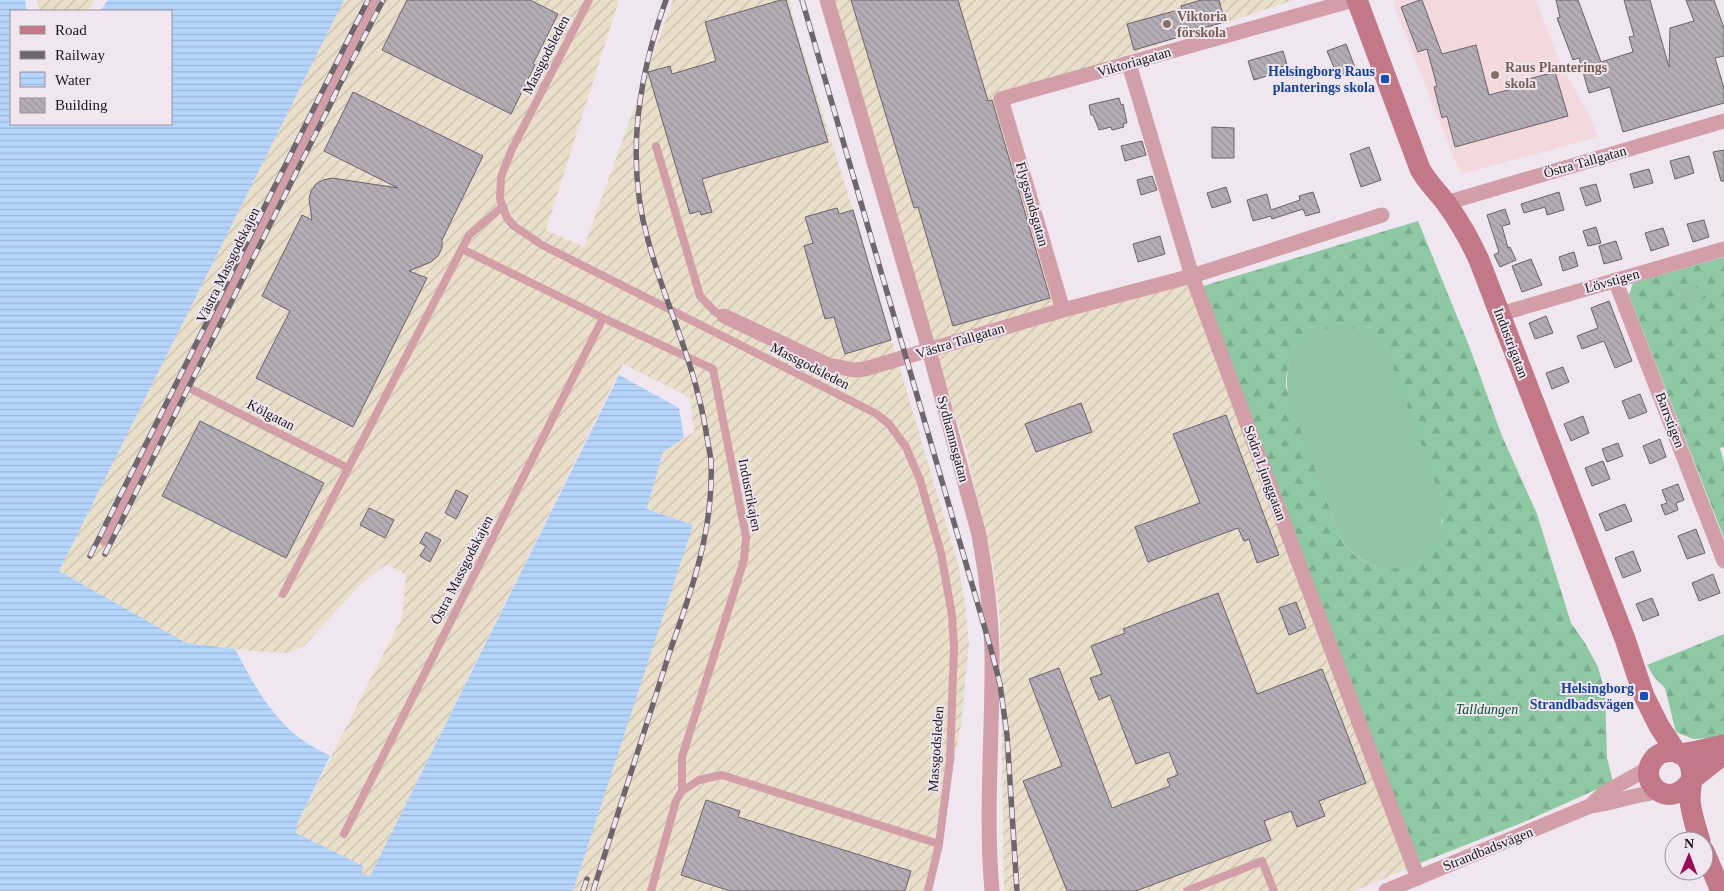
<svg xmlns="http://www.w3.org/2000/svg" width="1724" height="891" font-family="'Times New Roman',serif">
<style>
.industrial{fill:url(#industrial-furrows)}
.education{fill:#f3d8dd}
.forest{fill:url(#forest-firs);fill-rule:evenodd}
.park{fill:url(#park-crowns)}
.garden{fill:#91c5a4}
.water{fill:url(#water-rules)}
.building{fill:url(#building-back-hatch);stroke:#6a626b}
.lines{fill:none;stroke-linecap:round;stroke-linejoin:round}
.lane{stroke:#d29ea7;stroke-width:8}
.street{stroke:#d29ea7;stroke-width:15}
.secondary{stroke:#c37887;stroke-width:21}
.rail-casing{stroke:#6d676d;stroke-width:5.5}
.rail{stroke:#efe6f0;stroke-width:4;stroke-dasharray:11;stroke-linecap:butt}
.education-dot{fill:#8d6e63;stroke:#efe6f0;stroke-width:2}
.transit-dot{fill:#1a4fb4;stroke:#efe6f0;stroke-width:2}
.labels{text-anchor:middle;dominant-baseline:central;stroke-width:4;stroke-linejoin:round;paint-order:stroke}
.education-label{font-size:14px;font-weight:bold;fill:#785e54;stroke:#efe6f0;text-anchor:start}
.street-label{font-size:14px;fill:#1a161a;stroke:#efe6f0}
.transit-label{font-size:14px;font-weight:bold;fill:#164399;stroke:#efe6f0;text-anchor:end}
.park-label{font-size:14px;font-style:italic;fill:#08522f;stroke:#efe6f0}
</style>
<defs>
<pattern id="industrial-furrows" width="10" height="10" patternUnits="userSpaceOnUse" patternTransform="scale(1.25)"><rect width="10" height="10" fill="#eadfca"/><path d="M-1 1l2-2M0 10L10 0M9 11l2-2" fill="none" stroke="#c8bfad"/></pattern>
<pattern id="forest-firs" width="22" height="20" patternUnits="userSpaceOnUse" patternTransform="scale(1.25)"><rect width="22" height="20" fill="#8ec9a4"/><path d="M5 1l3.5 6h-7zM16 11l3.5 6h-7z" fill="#7aac8d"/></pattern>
<pattern id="park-crowns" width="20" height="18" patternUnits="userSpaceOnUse" patternTransform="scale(1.25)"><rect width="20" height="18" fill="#91c5a4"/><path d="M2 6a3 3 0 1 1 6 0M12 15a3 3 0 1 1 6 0" fill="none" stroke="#7ca88d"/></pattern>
<pattern id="water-rules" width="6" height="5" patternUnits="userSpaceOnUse" patternTransform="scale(1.25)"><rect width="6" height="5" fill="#b5d5fc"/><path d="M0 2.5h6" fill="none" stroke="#9bb6d7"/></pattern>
<pattern id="building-back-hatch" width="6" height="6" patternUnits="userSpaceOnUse" patternTransform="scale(1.25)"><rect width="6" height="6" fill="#b5adb6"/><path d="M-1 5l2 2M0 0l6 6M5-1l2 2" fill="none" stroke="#9b949c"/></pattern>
</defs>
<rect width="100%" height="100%" fill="#efe6f0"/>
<g class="industrial">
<polygon points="37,0 95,0 87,11 39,11"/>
<polygon points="344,0 619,0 546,230 584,247 673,0 789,0 798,36 853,210 958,564 965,604 969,643 961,725 939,841 924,891 573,891 692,525 647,509 663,452 694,432 690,397 623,364 370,876 361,874 362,866 296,833 297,824 402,617 406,575 387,564 362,583 304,646 289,653 251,651 186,643 59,571"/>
<polygon points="831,0 1294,0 998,97 1059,305 931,344"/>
<polygon points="1186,278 1407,869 1354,891 1004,891 1000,620 993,565 967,453 936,354"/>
</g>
<polygon class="education" points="1396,0 1536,0 1560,62 1592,121 1598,137 1462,174 1455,161 1393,3"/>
<g class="forest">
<path d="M1418,221L1468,343L1502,436L1537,514L1571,623L1585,643L1598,667L1605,693L1607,758L1613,782L1524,822L1420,863L1200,287ZM1310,336L1443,520L1436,541L1377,567C1359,561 1348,551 1339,534L1286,387C1286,365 1293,350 1310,336Z"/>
<polygon points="1724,257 1724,447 1720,448 1724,463 1724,538 1629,295 1633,283"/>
<polygon points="1724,634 1724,737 1693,739 1676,732 1665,688 1654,677 1647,665"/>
</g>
<polygon class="park" points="1703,284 1707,301 1687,305 1683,289"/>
<path class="garden" d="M1341,326C1365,329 1380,340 1391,362L1440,496C1457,566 1373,598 1339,534L1289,399C1280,359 1300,330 1341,326Z"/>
<path class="water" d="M0,0H25L27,11H11V124H171V11H100L108,0H344L59,571L186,643L235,649C250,678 267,709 291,731C302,741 317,749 330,756L297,824L296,833L363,866L362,874L370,876L619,375L679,408L684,438L663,452L647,509L693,525L573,891H0Z"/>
<g class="building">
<polygon points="407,0 530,0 558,14 533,64 535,65 511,114 382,50"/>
<polygon points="781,0 786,0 828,142 702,179 712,212 701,215 700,211 690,214 648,72 670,66 672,74 716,61 705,22"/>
<polygon points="851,0 958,0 988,101 992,100 1050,298 953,326 918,207 914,208"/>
<polygon points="1201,0 1219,0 1225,22 1188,32 1189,34 1134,50 1127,24 1182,9 1181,6"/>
<polygon points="1420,0 1422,0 1442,54 1476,45 1489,95 1523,86 1521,81 1555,72 1568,116 1455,147 1447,116 1442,118 1434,87 1437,86 1427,49 1418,52 1401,7"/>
<polygon points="1556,0 1578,0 1601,62 1633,52 1629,37 1634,36 1624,0 1650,0 1669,67 1670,28 1694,21 1686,0 1714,0 1724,28 1724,56 1715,58 1724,88 1724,103 1623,132 1610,87 1589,93 1579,58 1573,60 1557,18 1560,17"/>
<polygon points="1346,44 1356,70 1338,77 1327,51"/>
<polygon points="1283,51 1287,65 1272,70 1273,74 1254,80 1248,61"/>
<polygon points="353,92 483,156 442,240 442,248 438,256 431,262 409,271 427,278 353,427 256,378 290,311 262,296 302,215 312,220 309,199 311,191 316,184 323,180 332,178 398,188 324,151"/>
<polygon points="1119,98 1121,105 1123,104 1127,123 1123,124 1124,127 1112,130 1111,127 1099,130 1093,115 1091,115 1089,105"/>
<polygon points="1212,127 1234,128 1234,158 1212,158"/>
<polygon points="1142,141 1146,155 1125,161 1121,146"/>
<polygon points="1369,147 1381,180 1361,187 1350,154"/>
<polygon points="1724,150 1724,181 1721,181 1713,152"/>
<polygon points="1689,156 1694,173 1675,179 1670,161"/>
<polygon points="1649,169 1653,183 1634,188 1630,174"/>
<polygon points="1152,176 1157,190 1141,195 1137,180"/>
<polygon points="1596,184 1601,201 1586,206 1580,188"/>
<polygon points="1226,187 1231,202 1212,208 1207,193"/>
<polygon points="1313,192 1320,212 1306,216 1303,209 1272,219 1271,216 1253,221 1247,200 1267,194 1271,210 1300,200 1299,196"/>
<polygon points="1559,192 1564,210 1547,215 1545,207 1524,213 1521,204"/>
<polygon points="837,208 839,214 853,210 891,340 845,354 834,317 825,319 804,246 813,243 805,217"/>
<polygon points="1505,209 1510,224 1502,226 1508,248 1510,247 1516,260 1500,267 1494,255 1499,252 1487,215"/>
<polygon points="1704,220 1709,237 1693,242 1687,224"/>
<polygon points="1596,227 1601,243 1588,246 1583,231"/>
<polygon points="1663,228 1669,245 1651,251 1645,233"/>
<polygon points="1160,236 1165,254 1138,262 1133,244"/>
<polygon points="1616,241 1622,259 1604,264 1599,246"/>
<polygon points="1574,252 1578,266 1563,271 1559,257"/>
<polygon points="1531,259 1542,285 1522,292 1512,266"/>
<polygon points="1609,301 1632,361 1615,368 1604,341 1582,349 1577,336 1598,328 1591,308"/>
<polygon points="1546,316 1553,333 1535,339 1529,323"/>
<polygon points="1563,367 1569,382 1552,389 1546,373"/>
<polygon points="1640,394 1647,412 1629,419 1622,401"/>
<polygon points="1081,403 1092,432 1036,452 1025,424"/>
<polygon points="1226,415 1279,555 1257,563 1249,539 1244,541 1238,528 1148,562 1135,527 1200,503 1173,434"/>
<polygon points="1583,416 1589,433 1571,441 1564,424"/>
<polygon points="200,421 324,483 286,558 162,496"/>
<polygon points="1660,439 1666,457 1650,464 1643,446"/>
<polygon points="1618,443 1623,456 1607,462 1602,449"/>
<polygon points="1603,461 1610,479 1592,486 1585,468"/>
<polygon points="1678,484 1684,500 1676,503 1678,510 1665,515 1661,505 1667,503 1662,490"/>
<polygon points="456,490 468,496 456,519 445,513"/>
<polygon points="1625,504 1632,521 1606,531 1599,514"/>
<polygon points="369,508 394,520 385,538 360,525"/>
<polygon points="1696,529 1705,553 1687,559 1678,536"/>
<polygon points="426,532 441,540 430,562 420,556 426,546 420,543"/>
<polygon points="1633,551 1641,571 1623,578 1615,558"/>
<polygon points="1713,574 1720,593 1699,601 1692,583"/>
<polygon points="1218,593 1257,694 1322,669 1366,783 1319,801 1325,816 1297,827 1291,811 1264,821 1271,840 1136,891 1067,891 1023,781 1062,766 1029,679 1059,668 1112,808 1170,786 1167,779 1178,775 1169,752 1136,764 1110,695 1099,700 1090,678 1102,674 1091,646 1125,633 1123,629"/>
<polygon points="1652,598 1659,615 1643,621 1636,604"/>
<polygon points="1296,602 1306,628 1289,635 1279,608"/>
<polygon points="706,800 740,811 738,817 911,871 905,891 730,891 681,875"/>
</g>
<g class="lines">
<g class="lane">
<polyline points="589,0 512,149 501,177 500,199 507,218 514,226 542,245 875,413 888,423 906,447 920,480 941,553 952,615 954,647 950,760 939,844 928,891"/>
<polyline points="656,146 700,296 715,312 724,316"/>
<polyline points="462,249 603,318 713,369 746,537 744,560 682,757 682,791 676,801 651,891"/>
<polyline points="183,385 348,468"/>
<polyline points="104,542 375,0"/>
<polyline points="283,594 469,235 502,207"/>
<polyline points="682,791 699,780 722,775 939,844"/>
<polyline points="344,834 603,318"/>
<polyline points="1187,891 1262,861 1274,891"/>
</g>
<g class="street">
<path d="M827,0L929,350L979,535C986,573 991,612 992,652C993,731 985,811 992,891"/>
<polyline points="1129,64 1192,276 1299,564 1418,878"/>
<polyline points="1446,203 1724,121"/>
<polyline points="1615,280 1724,561"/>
<polyline points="1063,310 1001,99 1353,0"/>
<polyline points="1500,314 1724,249"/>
<polyline points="724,316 828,365 854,370 865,369 1063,310 1192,276 1382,215"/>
<path d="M1590,806C1615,803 1634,794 1659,792"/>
<polyline points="1386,891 1590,806 1604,793 1649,768"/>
</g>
<g class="secondary">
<path d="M1357,0L1420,169C1427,182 1437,191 1446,203C1459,221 1470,240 1479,260L1625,639L1644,696L1659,726L1676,752"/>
<polyline points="1680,754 1697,751 1724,745"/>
<polyline points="1691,780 1724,754"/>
<path d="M1690,782C1670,811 1636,783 1653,760C1662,747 1685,749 1690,765C1694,775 1690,789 1690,800C1691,813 1696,828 1700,841"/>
<polyline points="1704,851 1721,891"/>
</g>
<defs>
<g id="rail">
<polyline points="802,0 992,653 1000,684 1007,735 1017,891"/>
<polyline points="332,100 383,0"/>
<polyline points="105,554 335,95"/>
<polyline points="90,556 368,0"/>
<polyline points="583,891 587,879"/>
<path d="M593,891L670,651C692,590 714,528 711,461C710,451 707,441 706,431C699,389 685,349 670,308C662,286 654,263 648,240C625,160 638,77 666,0"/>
</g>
</defs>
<use href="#rail" class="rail-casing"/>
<use href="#rail" class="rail"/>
</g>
<g class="education-dot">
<circle cx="1167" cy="24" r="5"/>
<circle cx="1495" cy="75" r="5"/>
</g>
<g class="transit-dot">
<rect x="1380" y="74" width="10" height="10" rx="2.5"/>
<rect x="1639" y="691" width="10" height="10" rx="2.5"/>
</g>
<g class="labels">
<g class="education-label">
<text x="1177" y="16">Viktoria<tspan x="1177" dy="16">förskola</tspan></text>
<text x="1505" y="67">Raus Planterings<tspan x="1505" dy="16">skola</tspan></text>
</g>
<g class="street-label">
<text transform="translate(546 55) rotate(-63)">Massgodsleden</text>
<text transform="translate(1134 62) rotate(-16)">Viktoriagatan</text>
<text transform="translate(1585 162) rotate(-16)">Östra Tallgatan</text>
<text transform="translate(1032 204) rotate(74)">Flygsandsgatan</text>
<text transform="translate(228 265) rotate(-64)">Västra Massgodskajen</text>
<text transform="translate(1612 281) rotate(-16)">Lövstigen</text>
<text transform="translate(960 341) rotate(-17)">Västra Tallgatan</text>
<text transform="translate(1511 343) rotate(69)">Industrigatan</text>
<text transform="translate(810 366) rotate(27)">Massgodsleden</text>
<text transform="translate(271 415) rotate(27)">Kölgatan</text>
<text transform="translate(1670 420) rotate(69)">Barrstigen</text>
<text transform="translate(953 439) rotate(75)">Sydhamnsgatan</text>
<text transform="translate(1265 473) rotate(70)">Södra Ljunggatan</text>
<text transform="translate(750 495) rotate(79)">Industrikajen</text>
<text transform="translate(462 570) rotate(-63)">Östra Massgodskajen</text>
<text transform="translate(936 749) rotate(-86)">Massgodsleden</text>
<text transform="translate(1488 849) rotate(-22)">Strandbadsvägen</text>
</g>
<g class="transit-label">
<text x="1375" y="71">Helsingborg Raus<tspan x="1375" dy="16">planterings skola</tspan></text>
<text x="1634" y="688">Helsingborg<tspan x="1634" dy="16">Strandbadsvägen</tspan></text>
</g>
<g class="park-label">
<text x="1487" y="709">Talldungen</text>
</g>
</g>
<rect x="10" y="10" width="162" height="115" fill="#efe6f0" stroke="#9a939a"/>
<rect x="20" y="26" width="25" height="8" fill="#c37887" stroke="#9a939a"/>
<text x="55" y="35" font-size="15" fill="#1a161a">Road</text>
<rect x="20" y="51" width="25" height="8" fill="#6d676d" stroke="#9a939a"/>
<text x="55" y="60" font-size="15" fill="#1a161a">Railway</text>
<rect x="20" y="72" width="25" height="15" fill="url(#water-rules)" stroke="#9a939a"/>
<text x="55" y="85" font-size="15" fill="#1a161a">Water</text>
<rect x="20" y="98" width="25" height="15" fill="url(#building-back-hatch)" stroke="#9a939a"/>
<text x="55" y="110" font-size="15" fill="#1a161a">Building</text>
<g transform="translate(1689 856) rotate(1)"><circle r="24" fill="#efe6f0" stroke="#9a939a"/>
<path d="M0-4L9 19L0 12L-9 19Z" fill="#9b0a58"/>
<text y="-8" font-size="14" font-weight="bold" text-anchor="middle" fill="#1a161a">N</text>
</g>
</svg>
